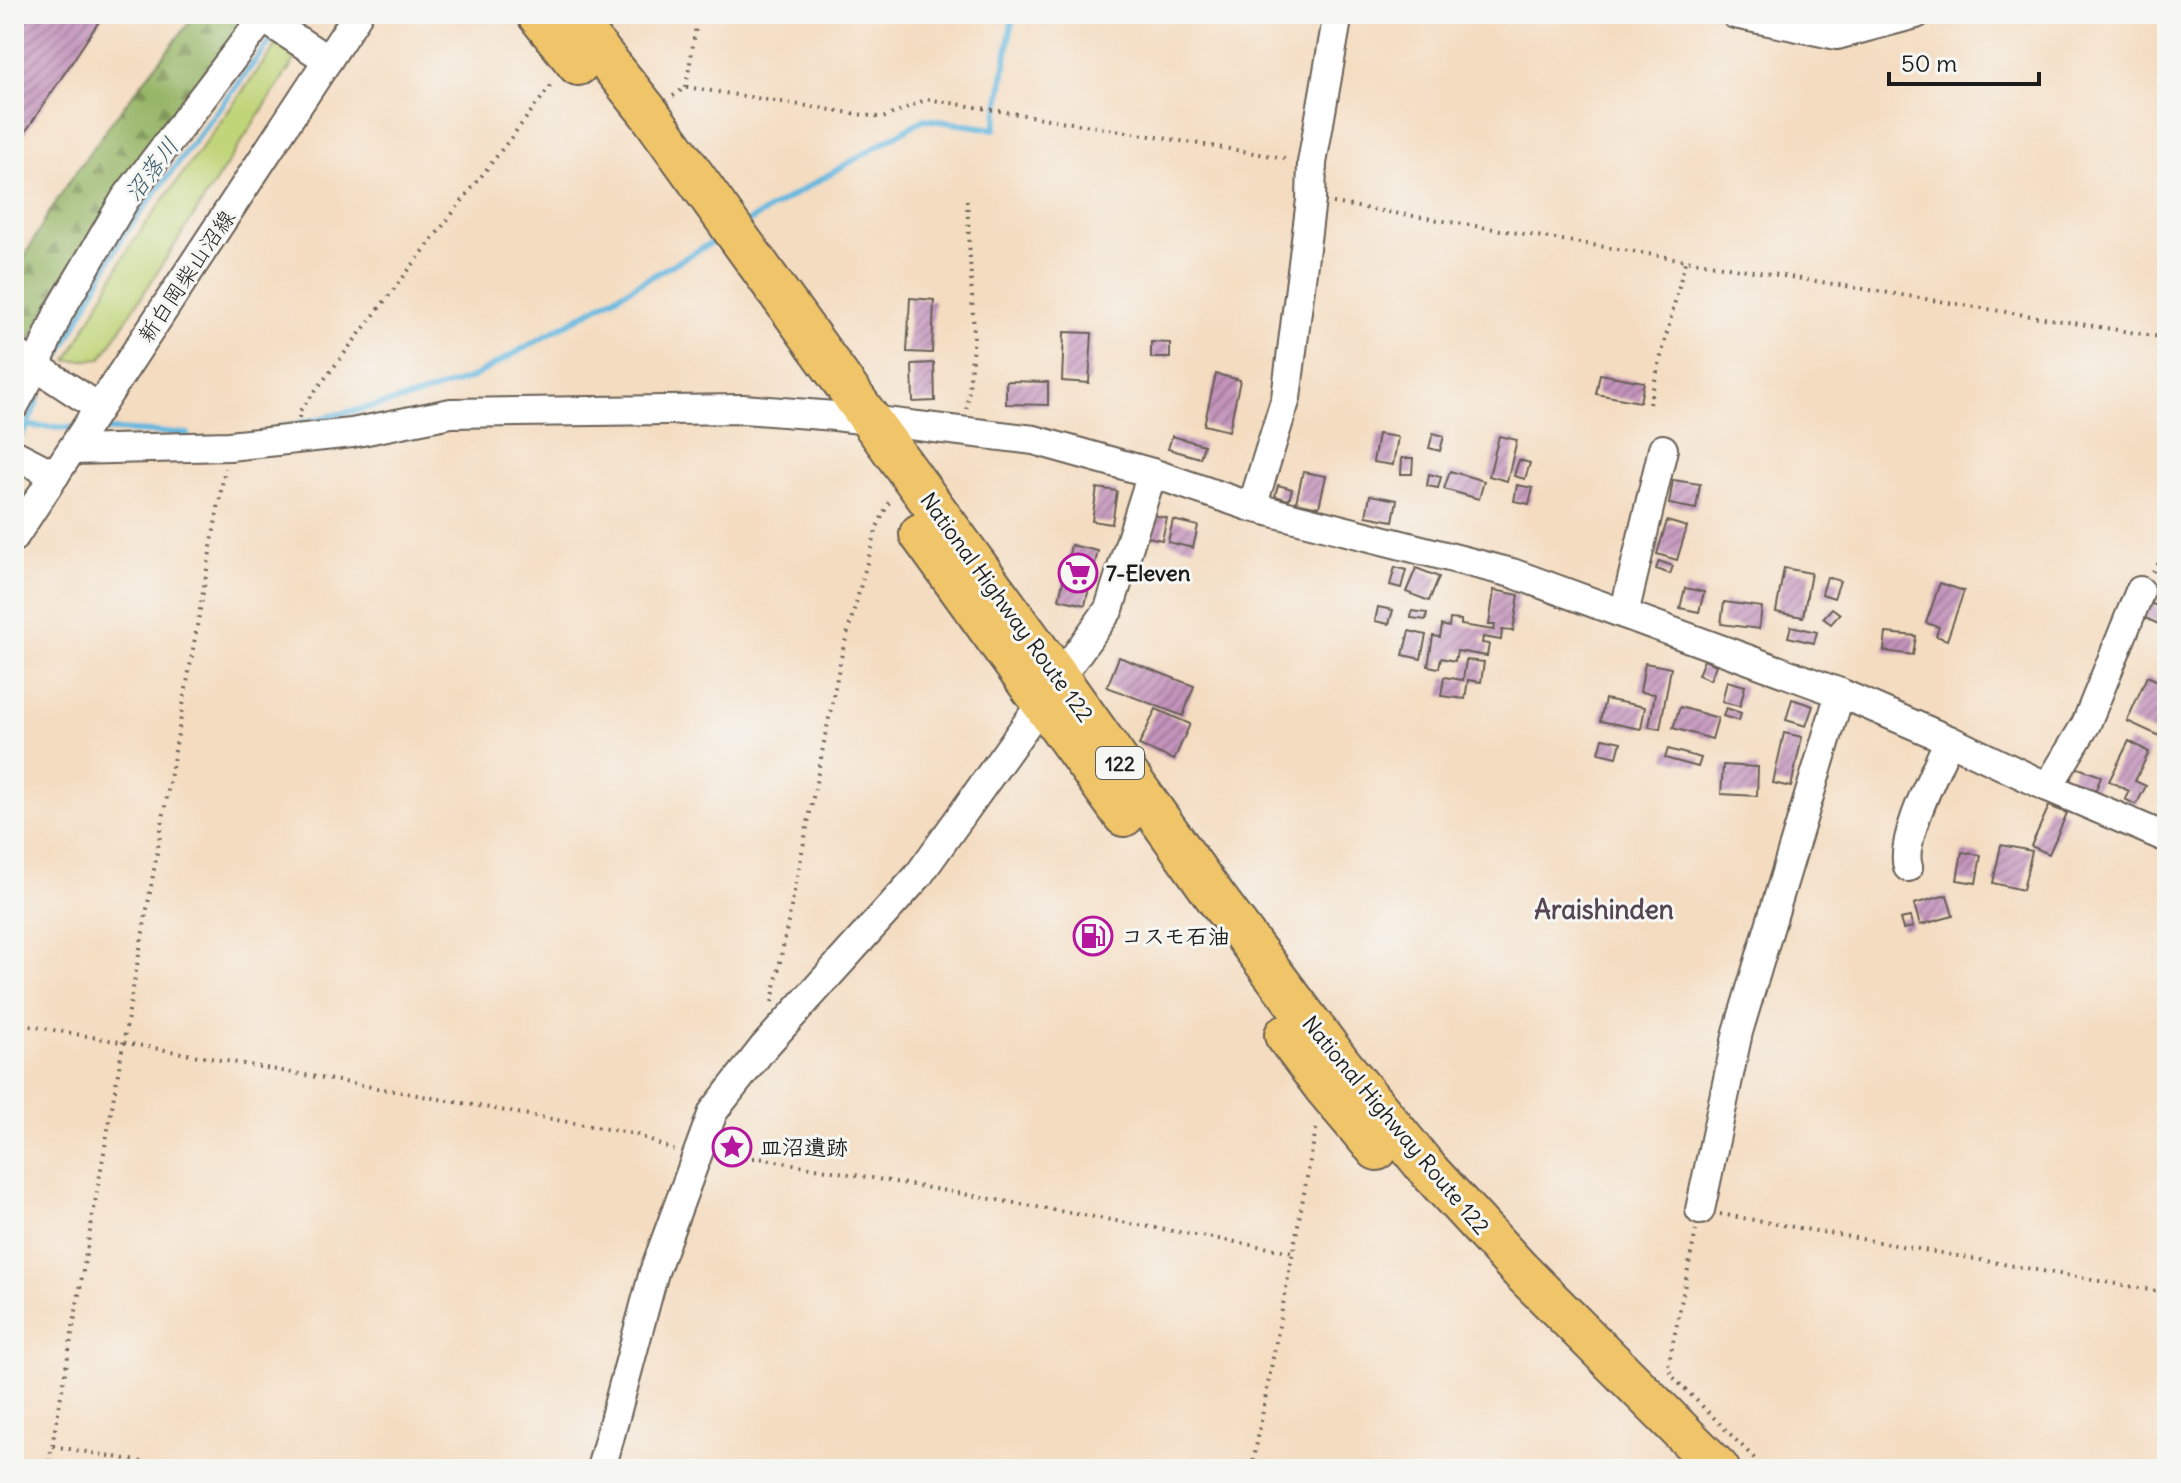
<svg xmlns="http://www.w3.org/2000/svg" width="2181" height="1483" font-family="Delius,'Klee One',sans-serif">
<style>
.grass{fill:#c0d478;stroke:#6e784a;stroke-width:2}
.forest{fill:url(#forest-firs);stroke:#5a6942;stroke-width:2}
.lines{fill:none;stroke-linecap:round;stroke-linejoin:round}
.stream{stroke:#63b7df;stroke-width:6}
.building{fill:url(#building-hatch)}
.minor-casing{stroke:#685f55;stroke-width:32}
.highway-casing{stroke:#685f55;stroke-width:44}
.path{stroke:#685f55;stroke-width:4;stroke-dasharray:2 6;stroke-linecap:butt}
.minor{stroke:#fff;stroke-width:28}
.highway{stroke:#f0c469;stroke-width:40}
.labels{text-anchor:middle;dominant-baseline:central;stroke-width:6;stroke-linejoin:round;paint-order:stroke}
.shield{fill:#f6f6f2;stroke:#5d5d5c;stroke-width:2}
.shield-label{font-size:20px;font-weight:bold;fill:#1c1c1c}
.street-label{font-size:22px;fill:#1c1c1c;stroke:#f6f6f2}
.poi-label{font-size:22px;font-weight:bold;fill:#1c1c1c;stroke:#f6f6f2;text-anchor:start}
.water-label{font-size:24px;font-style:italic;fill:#385a6a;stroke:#f6f6f2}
.quarter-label{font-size:26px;font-weight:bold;fill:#564654;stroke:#f6f6f2}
</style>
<defs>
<pattern id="forest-firs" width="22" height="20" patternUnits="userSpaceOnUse" patternTransform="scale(2)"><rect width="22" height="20" fill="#98b668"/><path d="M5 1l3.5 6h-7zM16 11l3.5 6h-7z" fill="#7b9355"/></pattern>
<pattern id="building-hatch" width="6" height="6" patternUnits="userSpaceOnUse" patternTransform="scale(2)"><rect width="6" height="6" fill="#c393bb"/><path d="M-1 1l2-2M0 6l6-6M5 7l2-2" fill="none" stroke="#9e7797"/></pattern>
</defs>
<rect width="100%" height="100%" fill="#f6f6f2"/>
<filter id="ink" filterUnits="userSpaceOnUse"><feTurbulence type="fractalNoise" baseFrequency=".0125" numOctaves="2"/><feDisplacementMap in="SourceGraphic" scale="16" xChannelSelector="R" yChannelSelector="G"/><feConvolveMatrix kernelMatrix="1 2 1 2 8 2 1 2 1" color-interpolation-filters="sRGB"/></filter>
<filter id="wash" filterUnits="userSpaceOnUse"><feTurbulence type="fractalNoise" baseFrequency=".006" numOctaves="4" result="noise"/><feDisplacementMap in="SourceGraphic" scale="32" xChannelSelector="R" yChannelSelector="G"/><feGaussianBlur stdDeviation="1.8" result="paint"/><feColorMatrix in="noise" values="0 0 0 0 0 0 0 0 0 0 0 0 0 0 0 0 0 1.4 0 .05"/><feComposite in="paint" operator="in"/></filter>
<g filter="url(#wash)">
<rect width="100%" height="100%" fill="#f4dcc0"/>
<polygon class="grass" points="280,40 299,53 101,359 67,361 130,246"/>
<polygon class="forest" points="196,14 250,14 64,276 28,343 14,333 14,276 47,216 71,179 111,123"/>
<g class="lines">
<g class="stream">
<polyline points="744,224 924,119 995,129 1013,14"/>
<polyline points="58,358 122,237 274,36"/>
<polyline points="27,426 76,428"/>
<polyline points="279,428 410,398 471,378 720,238"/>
<polyline points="96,429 188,434"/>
<polyline points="15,445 27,426 38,399"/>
</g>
</g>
<g id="blocks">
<g class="building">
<polygon points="14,14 104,14 14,149"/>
<polygon points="910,298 934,300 932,353 907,352"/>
<polygon points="1064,332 1092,333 1089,383 1062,381"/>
<polygon points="1151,342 1170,343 1170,358 1151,358"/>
<polygon points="934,363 935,401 913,402 912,364"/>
<polygon points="1216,374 1240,380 1229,431 1204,425"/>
<polygon points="1600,374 1644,382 1640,402 1596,394"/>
<polygon points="1006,381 1048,382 1048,405 1006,404"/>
<polygon points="1433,433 1444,436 1440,451 1429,448"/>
<polygon points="1378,434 1398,437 1393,465 1373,462"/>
<polygon points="1172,436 1204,445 1200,458 1168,449"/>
<polygon points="1499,436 1517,440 1507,481 1489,476"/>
<polygon points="1402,458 1413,458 1412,474 1401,474"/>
<polygon points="1519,460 1530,463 1525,479 1514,476"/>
<polygon points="1450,471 1484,481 1479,499 1444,489"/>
<polygon points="1303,472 1326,476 1319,507 1296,502"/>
<polygon points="1429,474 1441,477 1438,488 1427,486"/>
<polygon points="1673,480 1700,484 1696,509 1669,504"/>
<polygon points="1278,485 1292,489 1289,500 1275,496"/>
<polygon points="1517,485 1533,488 1529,504 1514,501"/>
<polygon points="1097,488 1117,491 1112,524 1092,521"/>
<polygon points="1370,495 1397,500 1393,521 1366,516"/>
<polygon points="1148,514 1167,518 1162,540 1143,536"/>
<polygon points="1173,520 1198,526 1193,548 1168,542"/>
<polygon points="1667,521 1687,527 1677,560 1657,554"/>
<polygon points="1071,545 1098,551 1085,605 1059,599"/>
<polygon points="1659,561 1673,566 1670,574 1656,569"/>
<polygon points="1395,567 1406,570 1401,588 1390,585"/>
<polygon points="1416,568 1439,577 1429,601 1406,592"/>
<polygon points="1784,568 1811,573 1803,617 1776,612"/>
<polygon points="1827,577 1840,581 1834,598 1822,594"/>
<polygon points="1940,583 1964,591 1947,640 1936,636 1939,627 1926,623"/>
<polygon points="1685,588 1704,592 1699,612 1680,608"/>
<polygon points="1494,590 1519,595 1513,631 1502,630 1501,640 1483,637 1482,643 1489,644 1487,656 1457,651 1455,661 1441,658 1439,668 1428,666 1433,636 1440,637 1442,625 1449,627 1450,619 1461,620 1461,625 1494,630 1495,625 1489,625"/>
<polygon points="1724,602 1762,607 1759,629 1721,624"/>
<polygon points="2150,603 2167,610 2165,627 2143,617"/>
<polygon points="1378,607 1393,610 1389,624 1375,621"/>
<polygon points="1832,608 1840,614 1831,624 1823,618"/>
<polygon points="1412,611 1427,613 1426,620 1411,618"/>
<polygon points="1791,626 1817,632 1814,643 1788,637"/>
<polygon points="1409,631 1426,635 1421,659 1403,655"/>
<polygon points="1886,633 1916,636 1913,655 1884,651"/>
<polygon points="1119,657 1194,686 1183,716 1107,687"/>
<polygon points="1466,660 1484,662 1481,682 1468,680 1465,699 1441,696 1444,677 1463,680"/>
<polygon points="1704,660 1716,665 1710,680 1698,675"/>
<polygon points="1645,663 1671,668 1660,729 1649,727 1655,694 1640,692"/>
<polygon points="2147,676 2167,685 2167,731 2164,738 2127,721"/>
<polygon points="1727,681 1745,686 1740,706 1722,702"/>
<polygon points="1605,699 1645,707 1641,729 1600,721"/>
<polygon points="1792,699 1813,706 1806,726 1786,720"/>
<polygon points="1680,707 1718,718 1712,739 1673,728"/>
<polygon points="1726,708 1741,713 1739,721 1723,716"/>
<polygon points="1156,709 1190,724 1174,760 1139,745"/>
<polygon points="1784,733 1802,737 1791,787 1773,783"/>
<polygon points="1603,738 1621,742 1617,757 1599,753"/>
<polygon points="2129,741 2149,752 2135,781 2146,786 2136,805 2125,799 2129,791 2109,781"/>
<polygon points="1668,749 1701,758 1698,767 1665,758"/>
<polygon points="1723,765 1758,767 1757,796 1721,794"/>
<polygon points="2075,767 2101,776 2096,790 2070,781"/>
<polygon points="2049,806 2067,813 2049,854 2031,846"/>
<polygon points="2001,845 2032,851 2023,890 1993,883"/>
<polygon points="1962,852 1981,855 1976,883 1957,880"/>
<polygon points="1947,895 1953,916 1920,925 1914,904"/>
<polygon points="1910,917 1913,927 1903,929 1900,919"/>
</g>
</g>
</g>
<g filter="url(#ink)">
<use href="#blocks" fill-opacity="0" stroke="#685f55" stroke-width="2"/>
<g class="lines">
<defs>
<g id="minor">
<polyline points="1735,14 1837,35 1916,14"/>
<polyline points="263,18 328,60"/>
<polyline points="14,352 98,407"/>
<polyline points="14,406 36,366 58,314 125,199 266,14"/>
<polyline points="73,450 229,446 352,433 451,413 743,409 835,416 1034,440 1152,473 1252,507 1512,573 1840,693 1949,740 2048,787 2167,838"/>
<polyline points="14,454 55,475"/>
<polyline points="1252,507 1286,398 1311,200 1312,163 1338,14"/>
<polyline points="14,537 358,14"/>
<polyline points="1624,614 1663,449"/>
<polyline points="2048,787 2086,724 2140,591"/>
<path d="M1908,867C1899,840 1937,768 1949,740"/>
<polyline points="1700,1210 1738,1032 1840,693"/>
<polyline points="601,1469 654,1272 713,1112 763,1048 918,876 1109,609 1152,473"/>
</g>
<g id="highway">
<polyline points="537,14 578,65"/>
<polyline points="570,14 649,113 871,421 1059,678 1208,887 1342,1065 1430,1172 1520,1270 1719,1469"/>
<polyline points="920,534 1124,816"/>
<polyline points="1285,1035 1324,1087 1377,1150"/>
</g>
</defs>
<use href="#minor" class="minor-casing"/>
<use href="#highway" class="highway-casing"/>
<g class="path">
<polyline points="686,87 698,14"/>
<polyline points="673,96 686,87 883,118 927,99 1290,159"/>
<polyline points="967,200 974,335 967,409"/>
<polyline points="1333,203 2167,338"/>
<polyline points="1649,404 1685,262"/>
<polyline points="299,418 299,412 554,82"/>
<polyline points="2153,572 2167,550"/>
<polyline points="772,1002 842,653 877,527 891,498"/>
<polyline points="14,1023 635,1134 674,1150"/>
<polyline points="721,1159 759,1158 1292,1252"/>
<polyline points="1720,1214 2167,1293"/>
<polyline points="1696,1230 1668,1367 1672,1376 1765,1469"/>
<polyline points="53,1446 182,1469"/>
<polyline points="48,1469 225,468"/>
<polyline points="1252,1469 1317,1124"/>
<polyline points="2161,1469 2167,1433"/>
</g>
<use href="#minor" class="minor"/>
<use href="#highway" class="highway"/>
</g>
</g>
<defs>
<symbol id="supermarket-ring" viewBox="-11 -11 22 22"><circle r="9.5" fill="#f6f6f2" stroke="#b5179e" stroke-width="1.5"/><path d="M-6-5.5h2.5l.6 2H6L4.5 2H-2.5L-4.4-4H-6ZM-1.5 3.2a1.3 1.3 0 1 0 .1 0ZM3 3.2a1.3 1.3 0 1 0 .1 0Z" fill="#b5179e"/></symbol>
<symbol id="fuel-ring" viewBox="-11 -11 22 22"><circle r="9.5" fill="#f6f6f2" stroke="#b5179e" stroke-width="1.5"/><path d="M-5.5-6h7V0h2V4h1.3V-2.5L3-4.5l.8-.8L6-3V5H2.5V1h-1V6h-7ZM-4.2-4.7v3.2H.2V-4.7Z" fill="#b5179e"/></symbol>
<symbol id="sight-ring" viewBox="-11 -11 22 22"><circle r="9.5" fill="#f6f6f2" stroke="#b5179e" stroke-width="1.5"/><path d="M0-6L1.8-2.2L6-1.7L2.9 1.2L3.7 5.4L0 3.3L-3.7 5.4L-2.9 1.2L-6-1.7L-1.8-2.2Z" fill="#b5179e"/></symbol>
</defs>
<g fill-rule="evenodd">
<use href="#supermarket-ring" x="1056" y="551" width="44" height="44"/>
<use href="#fuel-ring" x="1071" y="914" width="44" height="44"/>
<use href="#sight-ring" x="710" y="1125" width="44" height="44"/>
</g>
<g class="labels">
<rect class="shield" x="1096" y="747" width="48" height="32" rx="6"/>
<g class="shield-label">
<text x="1120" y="763">122</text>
</g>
<g class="street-label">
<text transform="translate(186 276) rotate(-56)">新白岡柴山沼線</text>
<text transform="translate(1007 607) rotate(54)">National Highway Route 122</text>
<text transform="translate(1396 1125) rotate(50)">National Highway Route 122</text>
</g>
<g class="poi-label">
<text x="1106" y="573">7-Eleven</text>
<text x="1121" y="936">コスモ石油</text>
<text x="760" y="1147">皿沼遺跡</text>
</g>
<g class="water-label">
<text transform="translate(151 169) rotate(-53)">沼落川</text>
</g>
<g class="quarter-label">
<text x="1604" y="909">Araishinden</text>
</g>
</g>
<rect width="2181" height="1483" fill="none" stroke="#f6f6f2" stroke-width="48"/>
<path d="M1889 72v12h150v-12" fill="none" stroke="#1c1c1c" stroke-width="4"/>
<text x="1901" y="72" font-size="24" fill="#1c1c1c" stroke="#f6f6f2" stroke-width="6" paint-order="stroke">50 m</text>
</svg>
